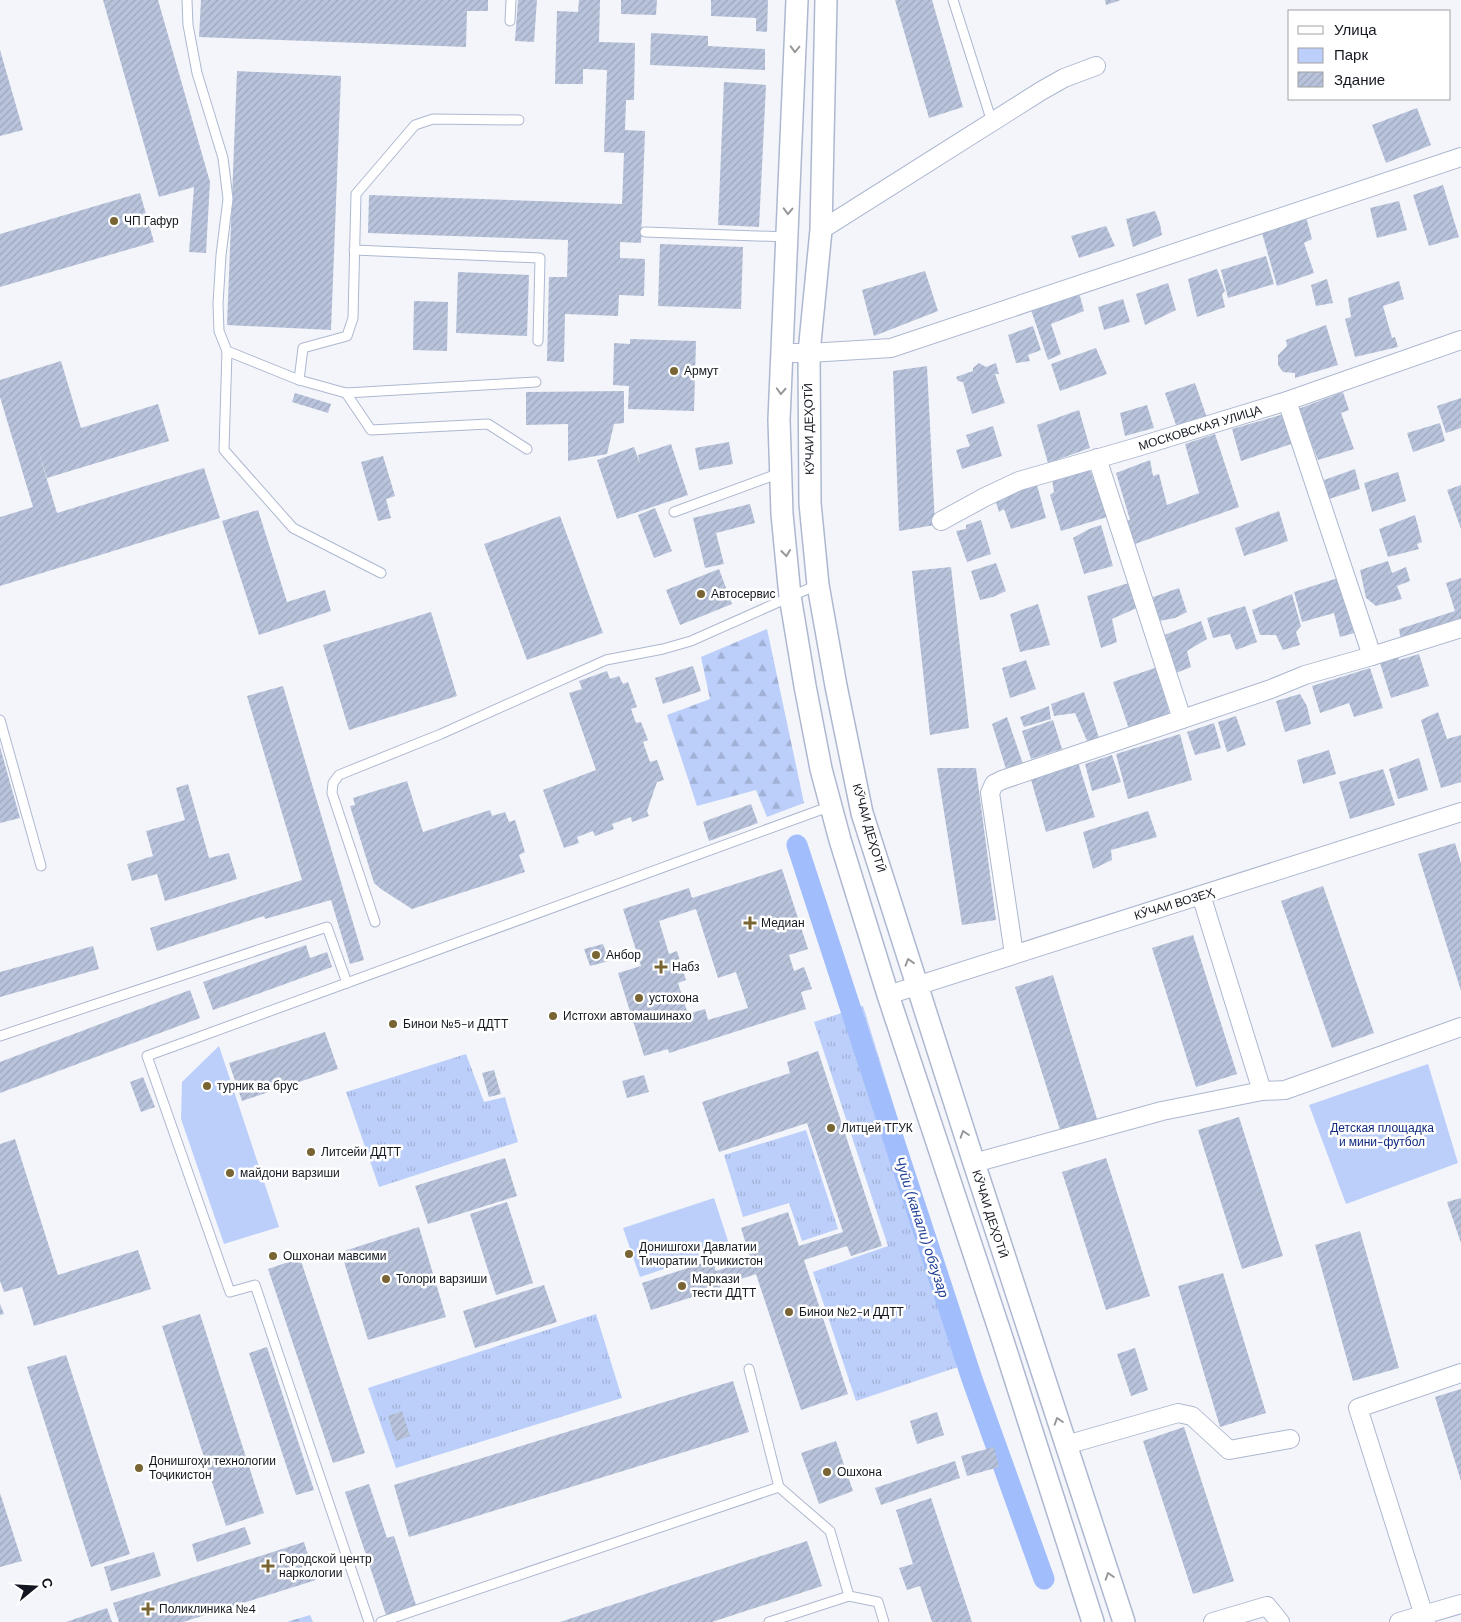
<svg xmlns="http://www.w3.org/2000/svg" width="1461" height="1622" font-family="'DM Sans',sans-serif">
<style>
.grass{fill:url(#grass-tufts)}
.forest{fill:url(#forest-firs)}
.green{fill:#bccffa}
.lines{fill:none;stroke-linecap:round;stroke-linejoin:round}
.canal{stroke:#a2bdfb;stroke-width:21}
.building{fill:url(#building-hatch);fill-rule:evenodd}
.service-casing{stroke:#adb8d0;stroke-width:11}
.minor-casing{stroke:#adb8d0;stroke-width:20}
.tertiary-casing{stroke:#adb8d0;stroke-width:24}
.service{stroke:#fff;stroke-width:9}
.minor{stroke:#fff;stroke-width:18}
.tertiary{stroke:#fff;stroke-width:21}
.oneway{stroke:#95979a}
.poi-dot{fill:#796433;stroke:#fff;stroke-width:2}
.labels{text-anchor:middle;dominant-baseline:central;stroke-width:5;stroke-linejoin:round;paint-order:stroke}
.poi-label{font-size:12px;fill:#13171f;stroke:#fff;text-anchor:start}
.street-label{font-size:12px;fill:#13171f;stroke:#fff}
.park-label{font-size:12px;fill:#10297f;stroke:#fff}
.water-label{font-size:14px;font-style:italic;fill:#224097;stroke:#fff}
</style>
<defs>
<pattern id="grass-tufts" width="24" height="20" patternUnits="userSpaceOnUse" patternTransform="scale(1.25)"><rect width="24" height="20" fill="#bccffa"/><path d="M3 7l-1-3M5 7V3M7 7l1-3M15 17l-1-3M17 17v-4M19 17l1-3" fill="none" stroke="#a1b1d6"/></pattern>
<pattern id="forest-firs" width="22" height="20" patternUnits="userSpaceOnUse" patternTransform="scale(1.25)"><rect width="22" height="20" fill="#bccffa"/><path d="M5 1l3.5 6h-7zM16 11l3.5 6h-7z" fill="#a1b1d6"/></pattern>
<pattern id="building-hatch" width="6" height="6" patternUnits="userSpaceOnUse" patternTransform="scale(1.25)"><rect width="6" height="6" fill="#b9c4dc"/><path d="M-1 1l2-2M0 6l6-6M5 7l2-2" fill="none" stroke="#9ea8bc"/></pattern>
</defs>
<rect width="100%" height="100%" fill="#f3f5fa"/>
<g class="grass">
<polygon points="863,1006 973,1362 856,1401 813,1272 888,1246 814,1022"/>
<polygon points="466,1054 484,1102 505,1097 518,1142 379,1187 346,1092"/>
<polygon points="806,1130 838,1229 802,1241 789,1203 743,1217 724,1155"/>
<polygon points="596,1314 622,1398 396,1468 368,1388"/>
</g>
<g class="forest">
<polygon points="767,629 804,803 767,817 756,790 697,806 667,715 710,699 701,657"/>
<polygon points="310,1615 313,1622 287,1622"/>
</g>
<g class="green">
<polygon points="219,1046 279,1227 224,1244 181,1119 182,1082"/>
<polygon points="1428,1064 1458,1163 1346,1204 1309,1105"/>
<polygon points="714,1198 730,1247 640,1277 623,1228"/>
</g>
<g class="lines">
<polyline class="canal" points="797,845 972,1379 1044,1579"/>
</g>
<g class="building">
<polygon points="103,0 158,0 210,182 206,253 189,252 194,187 159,197"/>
<polygon points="201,0 488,0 488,11 467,11 466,47 199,37"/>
<polygon points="518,0 537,0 534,42 515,41"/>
<polygon points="579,0 600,0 599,42 635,43 634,100 626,100 625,130 645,131 641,243 620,242 620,258 645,259 644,296 619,295 618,316 565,314 564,362 547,361 549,277 567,277 568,240 368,233 369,195 622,204 624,153 604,152 607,70 583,69 583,84 555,84 557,11 578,12"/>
<polygon points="621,0 657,0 656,15 621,14"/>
<polygon points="711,0 768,0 767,32 756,31 756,18 711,16"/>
<polygon points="895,0 932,0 963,107 929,118"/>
<polygon points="1105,0 1121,0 1106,5"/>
<polygon points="651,33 708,36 708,46 765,49 765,70 650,65"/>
<polygon points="0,50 23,130 0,136"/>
<polygon points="237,71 341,76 331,330 227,325"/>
<polygon points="724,82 766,85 759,227 718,225"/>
<polygon points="1417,108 1431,145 1386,163 1372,125"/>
<polygon points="1443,185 1459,237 1429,246 1413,195"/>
<polygon points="140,193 154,242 0,287 0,234"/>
<polygon points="1399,201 1407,230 1377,238 1370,208"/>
<polygon points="1155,211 1160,224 1162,235 1133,247 1126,219"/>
<polygon points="1306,217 1312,239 1304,243 1314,273 1277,286 1262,233"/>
<polygon points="1106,226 1115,246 1079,258 1071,236"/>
<polygon points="660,244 743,247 741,309 658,306"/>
<polygon points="1266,256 1274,284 1228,298 1221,270"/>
<polygon points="1217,269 1225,291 1222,294 1225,307 1197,317 1188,279"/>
<polygon points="925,271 938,311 874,336 862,290"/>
<polygon points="458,272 529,275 527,336 456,333"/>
<polygon points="1327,279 1333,303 1316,306 1311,285"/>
<polygon points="1399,281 1404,299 1383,306 1392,338 1395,337 1398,347 1355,357 1345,319 1351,317 1348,298"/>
<polygon points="1168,283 1176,310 1145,325 1136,294"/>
<polygon points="1079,293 1084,311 1051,324 1061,354 1048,360 1031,310"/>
<polygon points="1123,299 1130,322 1104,330 1098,307"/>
<polygon points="414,301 448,302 447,351 413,350"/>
<polygon points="1326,325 1338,365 1295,378 1295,373 1283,372 1278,365 1278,355 1287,346 1286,340"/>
<polygon points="1033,326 1041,350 1028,355 1030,361 1016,363 1008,335"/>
<polygon points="630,339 696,341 694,411 628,409 629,386 613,385 614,343 630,344"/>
<polygon points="1096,348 1107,374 1060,391 1051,364"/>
<polygon points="61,361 81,428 158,404 169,441 47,478 36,443 57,513 204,468 220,518 0,586 0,517 33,507 0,397 0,380"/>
<polygon points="979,363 986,367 996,363 999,374 995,374 1005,403 972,414 963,382 958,381 956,377 973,371 973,368"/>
<polygon points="927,366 935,525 899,531 893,371"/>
<polygon points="1195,383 1207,418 1177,428 1165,393"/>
<polygon points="624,391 624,423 614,424 607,454 568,461 568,424 526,425 526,392"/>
<polygon points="1343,392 1349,410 1341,413 1354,449 1318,460 1298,409"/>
<polygon points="295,393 331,404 328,413 292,402"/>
<polygon points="1461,398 1461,428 1446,433 1437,406"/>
<polygon points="1147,405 1154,428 1125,436 1120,413"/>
<polygon points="1079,410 1090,448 1048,463 1037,425"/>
<polygon points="1284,414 1294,443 1241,461 1232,429"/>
<polygon points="1440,423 1445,441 1413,452 1407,433"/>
<polygon points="993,426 1002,456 962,469 956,450 970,446 966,435"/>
<polygon points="1215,434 1239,507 1132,545 1126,521 1130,520 1116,473 1150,460 1153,476 1159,474 1167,505 1199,493 1185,444"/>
<polygon points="729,442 733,464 699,470 695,448"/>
<polygon points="671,444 688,495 617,519 597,460 634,447 640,464 638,455"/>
<polygon points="383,456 395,496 386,499 391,518 378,521 361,462"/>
<polygon points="1089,467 1107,517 1061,531 1050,495 1054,492 1052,480"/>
<polygon points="1355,469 1360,489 1329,499 1324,480"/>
<polygon points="1398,472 1406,501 1372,512 1364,483"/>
<polygon points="1037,485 1046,518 1011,529 1004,509 999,512 995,499"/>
<polygon points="1461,485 1461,529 1447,490"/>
<polygon points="750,504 755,523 716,533 724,564 705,568 693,518"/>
<polygon points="655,508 672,551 654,558 638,515"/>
<polygon points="258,510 287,602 325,590 331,611 259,635 222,521"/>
<polygon points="1279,511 1288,541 1244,556 1235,528"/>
<polygon points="1415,515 1422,542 1417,544 1419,549 1388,557 1379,529"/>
<polygon points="560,516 603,633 527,660 484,544"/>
<polygon points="981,520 991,554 967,562 956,531 966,529 966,525"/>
<polygon points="1101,525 1113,566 1084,574 1073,538 1089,529"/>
<polygon points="1388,561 1392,573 1406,567 1410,581 1397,586 1402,599 1376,606 1366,598 1360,570"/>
<polygon points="996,563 1006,591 993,597 980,600 971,571"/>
<polygon points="951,567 969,728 930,735 912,571"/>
<polygon points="719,569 732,604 680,625 666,590"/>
<polygon points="1341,577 1358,632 1340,637 1334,613 1302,622 1294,592"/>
<polygon points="1461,578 1461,622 1401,640 1399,629 1455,611 1446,583"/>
<polygon points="1132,582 1139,607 1112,619 1117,642 1101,648 1087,596"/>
<polygon points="1179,588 1187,612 1175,618 1159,621 1153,597"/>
<polygon points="1292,594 1301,626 1296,632 1300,645 1283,650 1276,635 1260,635 1252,610"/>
<polygon points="1038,604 1050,645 1020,652 1010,614"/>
<polygon points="1245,606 1257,642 1236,650 1230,634 1213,638 1207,618"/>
<polygon points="431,612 457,696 349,730 323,645"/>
<polygon points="1201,621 1207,639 1187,651 1191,667 1171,675 1159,637"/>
<polygon points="1398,654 1399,660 1419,654 1429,686 1391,698 1379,660"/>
<polygon points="1026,660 1036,689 1010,698 1002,668"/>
<polygon points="693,666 701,691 663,704 655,678"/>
<polygon points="1158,667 1170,717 1130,732 1113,682"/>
<polygon points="1370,668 1383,708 1354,717 1349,703 1320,713 1312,686"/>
<polygon points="607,671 610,679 619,676 623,684 628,682 637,707 631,709 636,723 641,722 648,740 643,742 650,762 657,760 664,780 657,782 647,811 649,816 632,822 631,817 612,824 614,829 595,836 593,831 577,837 579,843 564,848 543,790 596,770 569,693 582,689 579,681"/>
<polygon points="283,686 364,960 350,964 331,900 265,919 264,916 157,951 150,928 302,880 247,696"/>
<polygon points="1084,692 1100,741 1088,743 1075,713 1054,716 1051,704"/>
<polygon points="1300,694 1307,706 1311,724 1285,732 1276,701"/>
<polygon points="1049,706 1051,719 1024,727 1020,717"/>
<polygon points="1438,712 1447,739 1461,735 1461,782 1441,788 1421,720"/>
<polygon points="1236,716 1246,745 1227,752 1218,722"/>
<polygon points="1007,717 1023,764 1006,769 992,724"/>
<polygon points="1053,720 1062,749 1031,759 1022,731"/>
<polygon points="1214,723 1221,748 1195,755 1187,732"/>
<polygon points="1180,734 1192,780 1128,799 1116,754"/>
<polygon points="0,747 20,818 0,823"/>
<polygon points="1329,750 1336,774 1303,784 1297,760"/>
<polygon points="1112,755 1121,782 1092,791 1085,764"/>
<polygon points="1419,758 1428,790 1398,799 1389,769"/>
<polygon points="1078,762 1095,817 1046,832 1030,776"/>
<polygon points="937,768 976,768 996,920 962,925"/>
<polygon points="1383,769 1395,805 1350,819 1339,782"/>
<polygon points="407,781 423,832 490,810 492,816 505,812 509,822 515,820 525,852 519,855 525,872 412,909 381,889 374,883 350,806 355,805 353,798"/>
<polygon points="188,784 209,858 229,853 237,879 165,901 157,874 132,881 127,864 153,856 146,831 185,820 176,788"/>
<polygon points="751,804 758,823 709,841 703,822"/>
<polygon points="1148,811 1157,837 1111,850 1112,860 1093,869 1083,832"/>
<polygon points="1455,843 1461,863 1461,991 1418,854"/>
<path d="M782,869L808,949L789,955L794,971L804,967L812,989L801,992L806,1009L669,1053L668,1049L644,1056L618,973L641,966L623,909L689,888L692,898ZM696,909L718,978L736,972L748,1008L708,1020L705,1009L688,1014L678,983L686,980L677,951L669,954L659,921Z"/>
<polygon points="1323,886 1374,1033 1332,1048 1281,901"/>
<polygon points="1193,935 1237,1074 1196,1087 1152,948"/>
<polygon points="603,944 609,961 590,966 584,949"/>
<polygon points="306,945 310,958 327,952 332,967 213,1010 203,982"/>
<polygon points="93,946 99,969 0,997 0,972"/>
<polygon points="1053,975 1098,1122 1061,1133 1015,987"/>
<polygon points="190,990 200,1018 0,1093 0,1062"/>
<polygon points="325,1032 338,1069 242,1101 229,1063"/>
<polygon points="818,1051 882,1246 851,1256 847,1246 804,1260 848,1394 801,1410 756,1274 720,1286 721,1288 651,1310 642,1283 712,1260 716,1271 751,1260 741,1228 788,1212 799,1246 843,1232 807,1123 719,1152 702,1102 790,1073 787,1062"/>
<polygon points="494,1070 501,1094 489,1097 482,1073"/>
<polygon points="644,1075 649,1092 627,1098 622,1081"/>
<polygon points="143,1077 155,1107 141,1112 130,1082"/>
<polygon points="1239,1117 1283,1256 1242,1269 1198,1130"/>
<polygon points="15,1139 58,1275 138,1250 151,1289 34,1326 22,1287 4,1292 0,1281 0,1144"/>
<polygon points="505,1158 517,1196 428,1224 415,1186"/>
<polygon points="1106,1158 1150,1296 1106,1310 1062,1172"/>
<polygon points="1461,1198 1461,1243 1447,1202"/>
<polygon points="507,1202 533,1283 496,1295 470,1214"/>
<polygon points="419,1227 446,1317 368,1340 341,1252"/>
<polygon points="1360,1231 1399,1368 1353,1381 1315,1245"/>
<polygon points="300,1258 365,1453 333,1463 268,1269"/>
<polygon points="1223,1273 1266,1413 1220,1427 1178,1286"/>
<polygon points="544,1285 557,1322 475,1348 463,1311"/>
<polygon points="0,1304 4,1314 0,1315"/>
<polygon points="200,1314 264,1513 226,1526 162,1326"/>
<polygon points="267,1347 314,1490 296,1495 249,1353"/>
<polygon points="1135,1348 1148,1390 1131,1396 1117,1354"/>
<polygon points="66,1355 130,1554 91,1567 27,1367"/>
<polygon points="733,1381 749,1432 409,1537 394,1485"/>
<polygon points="1461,1389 1461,1481 1435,1397"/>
<polygon points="402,1411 410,1436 396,1441 388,1416"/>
<polygon points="937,1412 944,1435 917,1444 910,1421"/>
<polygon points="1184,1427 1234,1581 1193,1594 1143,1441"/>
<polygon points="836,1441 853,1491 819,1504 801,1453"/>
<polygon points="994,1447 999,1467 967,1476 961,1456"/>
<polygon points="955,1461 960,1478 881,1505 875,1488"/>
<polygon points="369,1484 387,1538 394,1536 416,1605 386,1615 345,1492"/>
<polygon points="0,1493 22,1561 0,1567"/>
<polygon points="931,1498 972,1622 932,1622 920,1586 907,1590 899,1568 913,1564 896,1510"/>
<polygon points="245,1527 251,1544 197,1562 192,1544"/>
<polygon points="807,1541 822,1586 712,1622 560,1622"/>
<polygon points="304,1542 316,1580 183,1622 119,1622 113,1603"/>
<polygon points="154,1552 161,1576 111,1591 104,1567"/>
<polygon points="107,1608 112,1622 66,1622"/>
</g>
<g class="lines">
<defs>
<g id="service">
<polyline points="187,0 188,25 197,73 223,158 228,199 221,255 218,304 219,331 227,351 299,380 346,393 536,382"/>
<polyline points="953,0 992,122"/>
<polyline points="510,21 511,0"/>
<polyline points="645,232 787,237"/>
<polyline points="354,250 540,258 538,341"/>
<polyline points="227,351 224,450 293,528 381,573"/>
<polyline points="299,380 303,348 347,336 353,318 356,194 415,125 433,119 519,120"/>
<polyline points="346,393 371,430 488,424 527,449"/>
<polyline points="674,512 780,473"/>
<polyline points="0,720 41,866"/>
<polyline points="375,922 332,793 333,783 339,775 441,734 606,660 663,649 691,641 817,585"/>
<polyline points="0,1036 327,927 347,983"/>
<polyline points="849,1596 878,1602 884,1622"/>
<polyline points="369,1622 255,1285 230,1292 147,1056 831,806"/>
<polyline points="381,1622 779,1487 749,1369"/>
<polyline points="769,1622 849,1596 830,1531 779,1487"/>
</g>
<g id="minor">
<polyline points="821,230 1041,91 1064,78 1096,66"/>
<polyline points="783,353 809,353 891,348 1461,157"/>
<polyline points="1287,401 1372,656"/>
<polyline points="1097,458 1182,719"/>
<polyline points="941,521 985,497 1019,481 1134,448 1287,401 1461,340"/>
<polyline points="1201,895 1262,1091 1285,1090 1461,1027"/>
<polyline points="1014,954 990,793 994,784 1002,780 1271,689 1305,675 1372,656 1461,628"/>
<polyline points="888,995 1461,812"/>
<polyline points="974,1163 1162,1111 1262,1091"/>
<polyline points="1066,1445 1178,1413 1192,1416 1229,1450 1290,1439"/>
<polyline points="1213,1622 1267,1606 1280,1622"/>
<polyline points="1399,1622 1461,1604"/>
<polyline points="1426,1622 1358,1408 1461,1373"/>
</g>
<g id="tertiary">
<polyline points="797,0 779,420 782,514 790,596 805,686 821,769 840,840 888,995 1002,1338 1093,1622"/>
<polyline points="826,0 821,230 809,353 810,503 818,585 836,686 862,813 974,1163 1124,1622"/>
</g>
</defs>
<use href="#service" class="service-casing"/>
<use href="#minor" class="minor-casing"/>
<use href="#tertiary" class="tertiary-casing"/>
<use href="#service" class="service"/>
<use href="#minor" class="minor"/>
<use href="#tertiary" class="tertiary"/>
</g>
<defs><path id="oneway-chevron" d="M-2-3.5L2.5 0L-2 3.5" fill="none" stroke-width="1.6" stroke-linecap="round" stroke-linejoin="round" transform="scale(1.25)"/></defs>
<g class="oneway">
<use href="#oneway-chevron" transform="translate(795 49) rotate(92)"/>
<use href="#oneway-chevron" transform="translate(788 211) rotate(92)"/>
<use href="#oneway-chevron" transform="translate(781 391) rotate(93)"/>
<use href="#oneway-chevron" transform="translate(786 553) rotate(84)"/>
<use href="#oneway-chevron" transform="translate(909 962) rotate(-107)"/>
<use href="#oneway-chevron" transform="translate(964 1134) rotate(-108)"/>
<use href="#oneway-chevron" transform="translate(1058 1421) rotate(-108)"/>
<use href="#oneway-chevron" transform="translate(1109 1576) rotate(-108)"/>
</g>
<g class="poi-dot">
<circle cx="114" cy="221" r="5"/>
<circle cx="674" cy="371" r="5"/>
<circle cx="701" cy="594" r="5"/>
<path d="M747.5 915.5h5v5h5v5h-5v5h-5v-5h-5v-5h5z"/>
<circle cx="596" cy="955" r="5"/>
<path d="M658.5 959.5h5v5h5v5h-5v5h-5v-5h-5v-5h5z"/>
<circle cx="639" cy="998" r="5"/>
<circle cx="553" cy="1016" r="5"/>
<circle cx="393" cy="1024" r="5"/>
<circle cx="207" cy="1086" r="5"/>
<circle cx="831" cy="1128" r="5"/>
<circle cx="311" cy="1152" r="5"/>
<circle cx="230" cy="1173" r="5"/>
<circle cx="629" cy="1254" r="5"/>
<circle cx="273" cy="1256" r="5"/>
<circle cx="386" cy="1279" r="5"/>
<circle cx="682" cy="1286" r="5"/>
<circle cx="789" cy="1312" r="5"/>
<circle cx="139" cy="1468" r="5"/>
<circle cx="827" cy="1472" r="5"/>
<path d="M265.5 1558.5h5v5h5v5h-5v5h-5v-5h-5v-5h5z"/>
<path d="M145.5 1601.5h5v5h5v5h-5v5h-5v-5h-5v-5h5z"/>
</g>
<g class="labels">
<g class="poi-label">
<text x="124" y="221">ЧП Гафур</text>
<text x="684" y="371">Армут</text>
<text x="711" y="594">Автосервис</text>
<text x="761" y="923">Медиан</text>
<text x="606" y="955">Анбор</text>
<text x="672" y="967">Набз</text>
<text x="649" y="998">устохона</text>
<text x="563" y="1016">Истгохи автомашинахо</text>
<text x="403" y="1024">Бинои №5-и ДДТТ</text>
<text x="217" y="1086">турник ва брус</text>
<text x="841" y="1128">Литцей ТГУК</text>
<text x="321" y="1152">Литсейи ДДТТ</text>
<text x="240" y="1173">майдони варзиши</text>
<text x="639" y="1247">Донишгохи Давлатии<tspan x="639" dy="14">Тичоратии Точикистон</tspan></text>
<text x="283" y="1256">Ошхонаи мавсими</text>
<text x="396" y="1279">Толори варзиши</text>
<text x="692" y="1279">Маркази<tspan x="692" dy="14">тести ДДТТ</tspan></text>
<text x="799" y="1312">Бинои №2-и ДДТТ</text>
<text x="149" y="1461">Донишгоҳи технологии<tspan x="149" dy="14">Тоҷикистон</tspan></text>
<text x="837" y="1472">Ошхона</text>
<text x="279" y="1559">Городской центр<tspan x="279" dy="14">наркологии</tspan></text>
<text x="159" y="1609">Поликлиника №4</text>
</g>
<g class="street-label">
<text transform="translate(1200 428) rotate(-17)">МОСКОВСКАЯ УЛИЦА</text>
<text transform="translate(809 429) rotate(-91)">КӮЧАИ ДЕҲОТӢ</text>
<text transform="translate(869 828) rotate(74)">КӮЧАИ ДЕҲОТӢ</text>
<text transform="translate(1174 904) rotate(-17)">КӮЧАИ ВОЗЕҲ</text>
<text transform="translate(990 1214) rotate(72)">КӮЧАИ ДЕҲОТӢ</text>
</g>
<g class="park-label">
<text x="1382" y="1128">Детская площадка<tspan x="1382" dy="14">и мини-футбол</tspan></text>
</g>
<g class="water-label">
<text transform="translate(922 1227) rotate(72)">Чуйи (канали) обгузар</text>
</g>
</g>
<rect x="1288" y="10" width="162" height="90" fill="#ffffff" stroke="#a1a2a5"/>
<rect x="1298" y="26" width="25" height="8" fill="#ffffff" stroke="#a1a2a5"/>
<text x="1334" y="35" font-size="15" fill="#13171f">Улица</text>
<rect x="1298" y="48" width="25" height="15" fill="#bccffa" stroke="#a1a2a5"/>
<text x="1334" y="60" font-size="15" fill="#13171f">Парк</text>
<rect x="1298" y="72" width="25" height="15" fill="url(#building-hatch)" stroke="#a1a2a5"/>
<text x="1334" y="85" font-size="15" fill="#13171f">Здание</text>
<g transform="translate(35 1587) rotate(72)" stroke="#ffffff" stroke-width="4" paint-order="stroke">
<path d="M0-4L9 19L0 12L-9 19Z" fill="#13171f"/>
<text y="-8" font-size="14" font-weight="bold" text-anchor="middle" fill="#13171f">С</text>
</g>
</svg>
